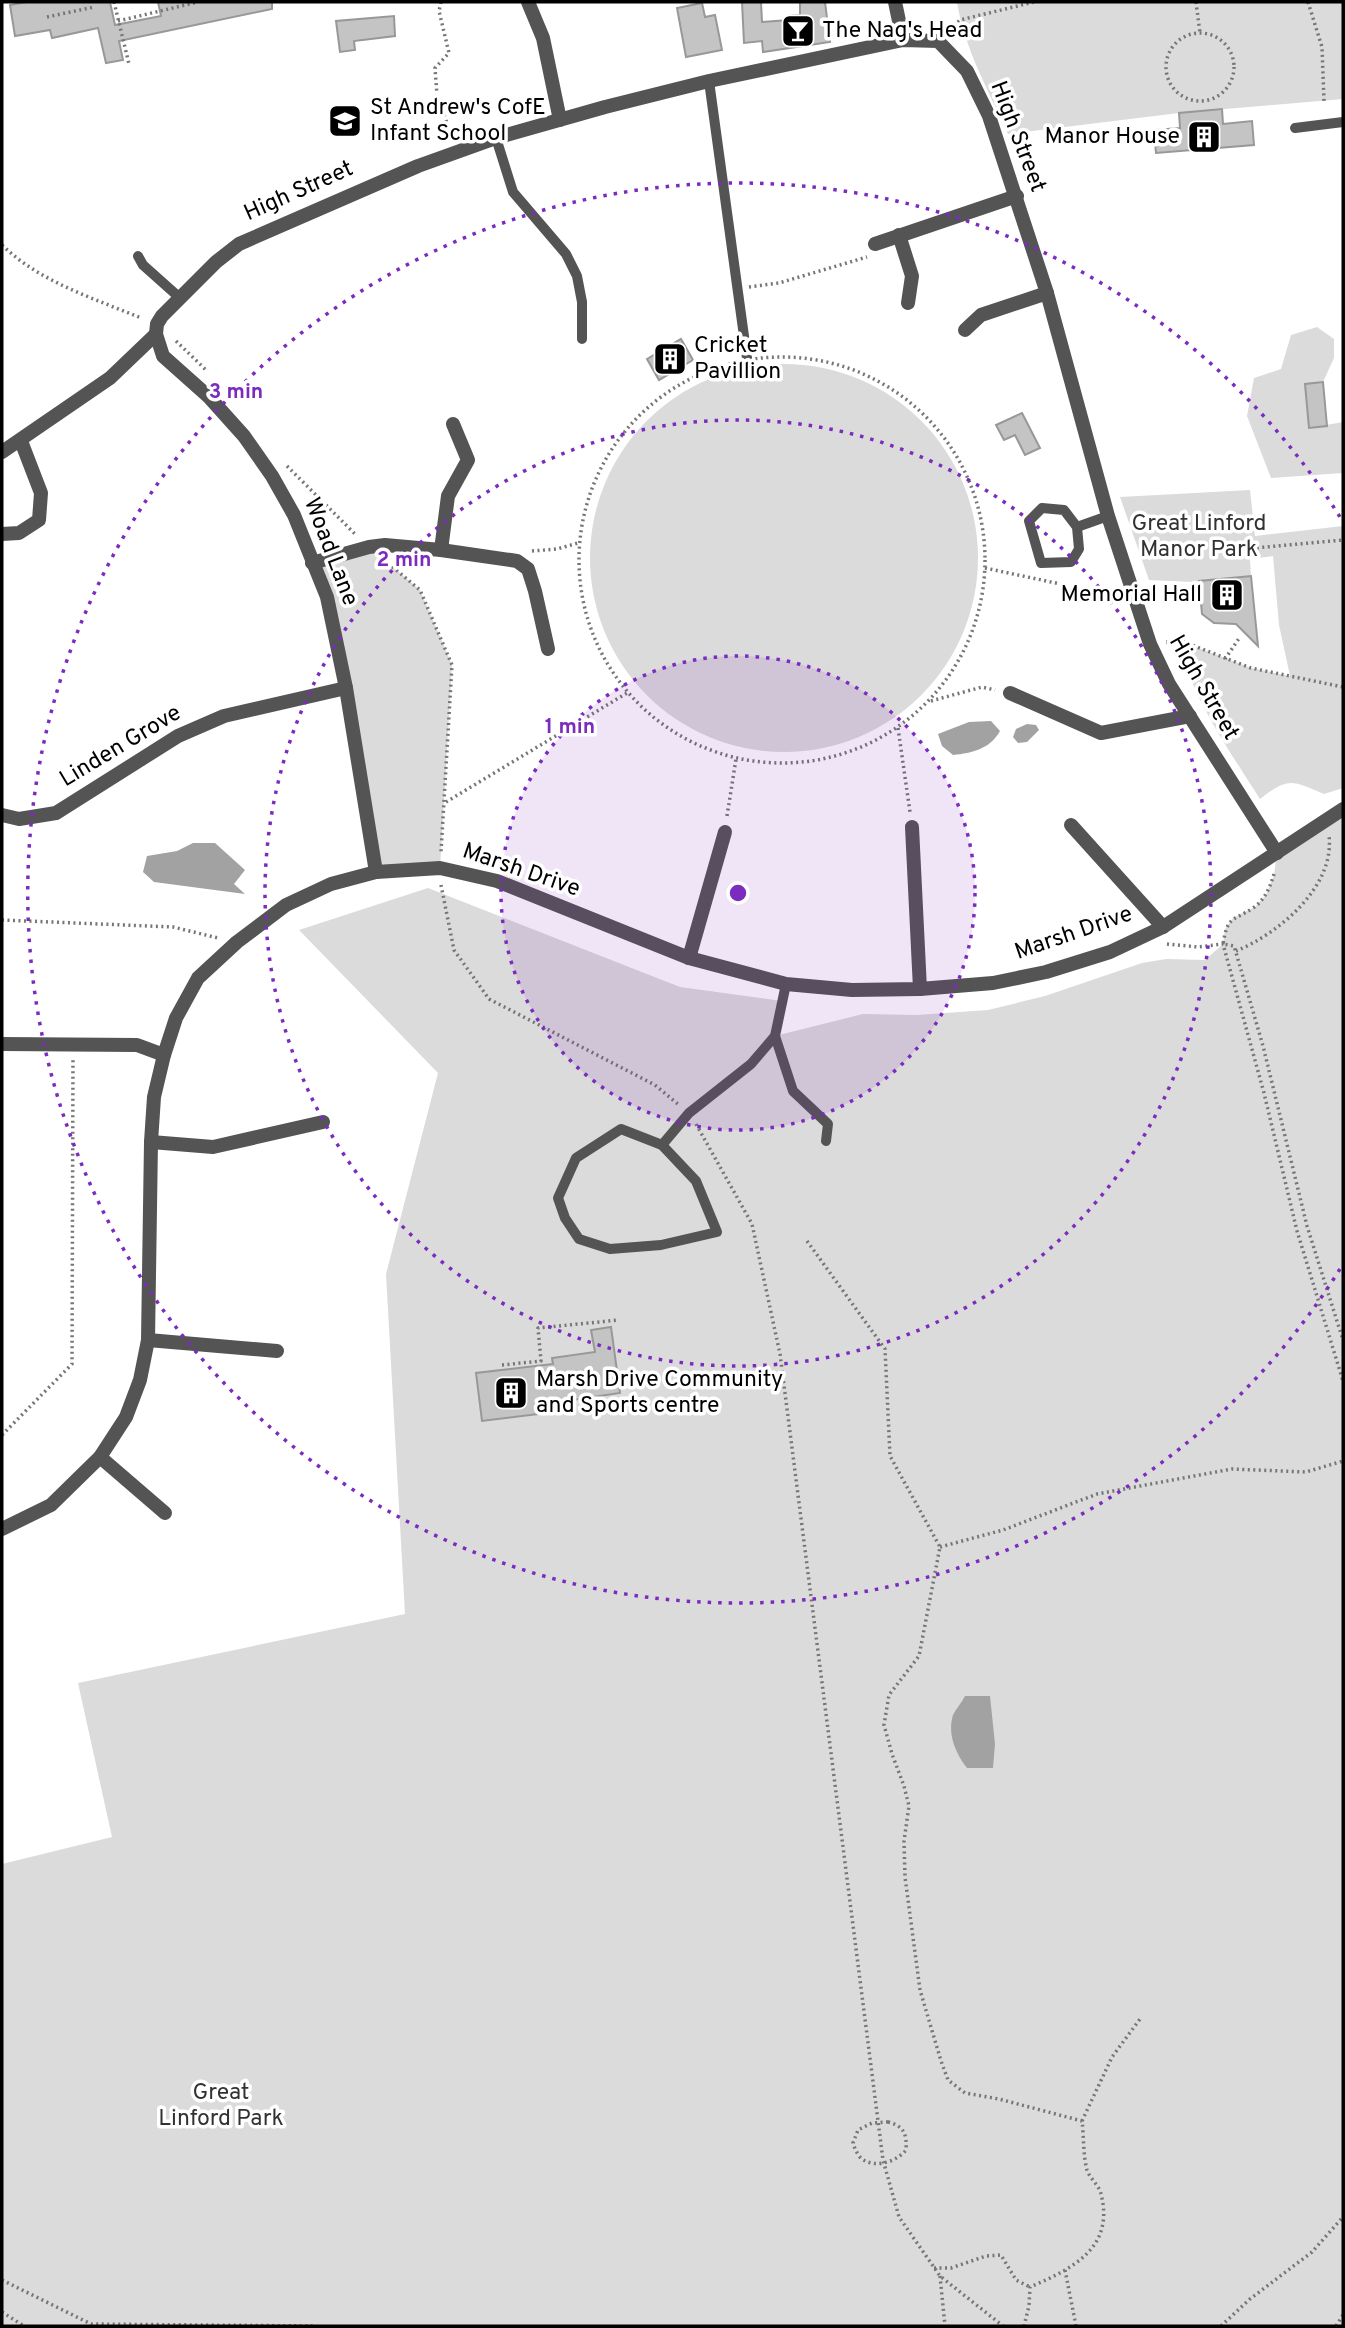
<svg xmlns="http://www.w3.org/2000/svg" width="1345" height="2328" font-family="Overpass,sans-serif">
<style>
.green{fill:#dbdbdb}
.water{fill:#a2a2a2}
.building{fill:#c4c4c4;stroke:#989898;stroke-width:2}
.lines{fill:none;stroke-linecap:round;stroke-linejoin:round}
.path{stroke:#767676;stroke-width:3.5;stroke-dasharray:2 3.5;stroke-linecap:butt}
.service{stroke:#545454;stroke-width:10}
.minor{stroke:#545454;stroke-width:14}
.ring{fill:none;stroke:#7b2cbf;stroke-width:3.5;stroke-dasharray:3.5 7}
.labels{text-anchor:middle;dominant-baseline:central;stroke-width:7;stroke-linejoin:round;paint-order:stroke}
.poi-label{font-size:23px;fill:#000;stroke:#fff;text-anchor:start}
.street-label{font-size:23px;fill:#000;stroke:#fff}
.park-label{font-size:23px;fill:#323232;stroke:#fff}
.centre{fill:#7b2cbf;stroke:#fff;stroke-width:3.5}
.ring-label{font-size:21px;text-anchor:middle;font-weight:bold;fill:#7b2cbf;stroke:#fff;stroke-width:7;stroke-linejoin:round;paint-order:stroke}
</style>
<rect width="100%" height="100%" fill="#fff"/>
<g class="green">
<path d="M957,2H1343V99L1179,113L1008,134C989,91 964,48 957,2Z"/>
<polygon points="1317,327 1334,339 1334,358 1323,382 1305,385 1309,428 1343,422 1343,473 1271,478 1247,416 1254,378 1281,369 1291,335"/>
<circle cx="784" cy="558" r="194"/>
<path d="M1250,490L1255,536L1343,526V788L1324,794C1291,780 1289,777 1260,799C1244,773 1177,677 1187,651L1196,647L1251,668L1290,676L1279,625L1273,556L1250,559L1251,576L1192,582L1149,580L1120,497Z"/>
<polygon points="369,547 420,590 452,665 440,868 376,872 346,688 312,563"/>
<polygon points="1343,809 1343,2326 2,2326 2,1864 112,1837 78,1683 405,1614 386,1274 438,1073 299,930 428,888 680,987 782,1001 775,1036 863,1014 917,1015 988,1010 1045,996 1142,963 1166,959 1205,960 1223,944 1225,929 1233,918 1255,907 1266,895 1274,875 1277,853"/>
</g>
<g class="water">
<path d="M991,721L1000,731C990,749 972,753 953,755L942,746L938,734L969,722Z"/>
<polygon points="1027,724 1036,725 1039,730 1027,742 1018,743 1013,737 1016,729"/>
<polygon points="193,843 215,843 245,870 234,884 245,894 154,882 143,872 147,856 177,851"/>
<path d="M965,1696H990L995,1744L993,1768H967C956,1754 947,1734 953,1715C956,1709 962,1702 965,1696Z"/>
</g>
<g class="building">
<polygon points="27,2 110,2 115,25 161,16 158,2 272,2 272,9 119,41 123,60 106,63 98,28 52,38 50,30 15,36 10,5"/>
<polygon points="742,2 761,2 762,22 789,20 789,16 800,15 800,2 825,2 830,42 763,52 762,41 744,43"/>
<polygon points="702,3 705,17 715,15 722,50 686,57 677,8"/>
<polygon points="394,16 395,36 354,41 355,50 340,52 336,21"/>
<polygon points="1222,109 1223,124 1252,121 1254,145 1156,153 1154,130 1180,128 1179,113"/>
<polygon points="681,339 693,360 659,380 647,359"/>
<polygon points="1323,382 1327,426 1309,428 1305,384"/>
<polygon points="1022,413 1040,448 1025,455 1015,435 1004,440 996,425"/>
<polygon points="1251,576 1258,646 1236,624 1214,623 1202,614 1199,581"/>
<polygon points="611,1327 620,1393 546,1404 547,1413 482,1421 476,1373 553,1364 552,1358 595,1352 591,1330"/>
</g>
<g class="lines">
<g class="path">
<polyline points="114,2 129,64"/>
<polyline points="441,2 439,11 449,53 435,68 437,95 452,137"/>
<polyline points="1196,2 1200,33"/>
<polyline points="1308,2 1322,47 1324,101"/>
<polyline points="47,17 94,7"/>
<polyline points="118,21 198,2"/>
<polyline points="950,30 960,20 1034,2"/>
<circle cx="1200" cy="67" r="34"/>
<path d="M2,245C40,282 93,298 141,318"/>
<polyline points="749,287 779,283 867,257"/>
<polyline points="176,341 206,370"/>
<circle cx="782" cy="560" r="203"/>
<polyline points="287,466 356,535"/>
<polyline points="532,551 557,549 578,543"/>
<polyline points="1230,554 1255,548 1343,540"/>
<polyline points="388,563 420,590 452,665 441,852"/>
<polyline points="985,568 1117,596"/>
<polyline points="1166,642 1184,642 1251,668 1343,687"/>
<polyline points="1225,659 1240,637"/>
<polyline points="931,701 982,687 995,690"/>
<polyline points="898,728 910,812"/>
<polyline points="446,802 627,693"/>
<polyline points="727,816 736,759"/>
<path d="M1274,874C1270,887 1265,900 1253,908C1232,922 1228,915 1223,944L1234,946L1237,956L1263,1046L1307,1226L1343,1340"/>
<polyline points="441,885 454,950 489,999 655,1085 679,1105"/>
<polyline points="2,920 173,927 218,938"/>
<polyline points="1167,944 1198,947 1223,944 1264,1093 1297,1231 1343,1381"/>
<path d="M1236,951C1278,934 1335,887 1329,836"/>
<polyline points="696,1124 752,1224 780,1354 883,2160 899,2217 940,2276 1003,2326"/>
<path d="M807,1241L885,1349L890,1456L940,1547L919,1656L889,1695L884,1725L892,1754L904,1786L909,1806L904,1841L905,1877L920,1990L941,2061L948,2080L965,2093L999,2099L1082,2121C1084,2136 1083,2156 1087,2170C1090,2179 1099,2185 1101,2194C1115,2248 1072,2269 1030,2287L1029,2306L1024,2326"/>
<polyline points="502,1365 541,1361 538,1328 619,1320"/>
<polyline points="2,1435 72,1364 73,1060"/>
<polyline points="940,1547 1003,1530 1097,1494 1232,1469 1306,1472 1343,1461"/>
<polyline points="1082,2121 1112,2057 1140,2019"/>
<path d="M888,2122C904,2126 907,2134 906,2150C897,2161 876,2169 862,2159C858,2156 855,2149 853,2143L858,2130L872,2123Z"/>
<polyline points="934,2268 951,2268 986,2256 1001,2255 1016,2280 1030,2287"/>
<polyline points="1065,2270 1076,2326"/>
<polyline points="940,2276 945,2326"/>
<polyline points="2,2280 91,2324 315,2326"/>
<polyline points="2,2312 24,2326"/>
<polyline points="1221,2326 1250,2299 1312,2252 1343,2217"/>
<polyline points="1336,2326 1343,2315"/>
</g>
<g class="service">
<polyline points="709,81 747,358"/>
<polyline points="1295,128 1343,122"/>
<polyline points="496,138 513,192 566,254 577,276 582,302 582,339"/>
<polyline points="138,256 143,265 180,298"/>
<polyline points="1077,527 1064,510 1042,508 1029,521 1041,563 1071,562 1079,549 1077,527 1108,516"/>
<polyline points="775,1036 793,1091 828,1124 826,1141"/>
<polygon points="621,1129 662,1145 696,1181 717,1232 661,1245 610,1249 579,1239 565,1218 558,1198 576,1158"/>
<polyline points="662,1145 689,1113 751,1064 775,1036 786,984"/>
</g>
<g class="minor">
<polyline points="528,2 543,38 560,120"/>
<polyline points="895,2 903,40"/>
<polyline points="899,235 912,276 908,303"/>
<polyline points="875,244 1017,196"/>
<polyline points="965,330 981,315 1047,293"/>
<polyline points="2,452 110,378 156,334"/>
<polyline points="2,534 19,533 39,520 41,493 21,441"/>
<polyline points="441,550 448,496 468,460 453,424"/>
<polyline points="312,563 369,547 385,545 441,550 517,561 528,569 535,591 548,649"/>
<polyline points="1010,693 1101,733 1190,716"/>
<polyline points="2,815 19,819 56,813 178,736 224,716 346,688"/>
<polyline points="1071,825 1163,927"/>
<polyline points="912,827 920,989"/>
<polyline points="376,872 346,688 327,597 294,515 272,476 244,436 209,397 163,356 156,334 157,324 162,316 216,262 239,244 418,166 496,138 605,107 709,81 903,40 938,41 967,71 989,116 1047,293 1108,516 1150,644 1169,684 1277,853"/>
<polyline points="689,958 725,832"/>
<polyline points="2,1044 137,1045 164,1055"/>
<polyline points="151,1142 213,1147 323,1122"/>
<polyline points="148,1340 277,1351"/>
<polyline points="100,1457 165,1513"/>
<polyline points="2,1529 51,1505 100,1457 126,1417 140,1380 148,1340 151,1142 154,1097 164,1055 176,1018 198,978 237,942 286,905 331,884 376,872 440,868 497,881 689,958 786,984 852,990 920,989 993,983 1046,972 1110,952 1163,927 1343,809"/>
</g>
</g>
<circle cx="738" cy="893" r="237" fill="#7b2cbf" fill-opacity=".12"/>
<g class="ring">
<circle cx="738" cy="893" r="237"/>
<circle cx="738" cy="893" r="473"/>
<path d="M1340 1269A710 710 0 1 1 1340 517"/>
</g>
<defs>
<symbol id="bar-square" viewBox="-11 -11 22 22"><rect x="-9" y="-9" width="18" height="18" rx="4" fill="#000" stroke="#fff"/><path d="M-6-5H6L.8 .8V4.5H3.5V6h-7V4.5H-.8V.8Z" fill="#fff"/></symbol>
<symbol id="school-square" viewBox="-11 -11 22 22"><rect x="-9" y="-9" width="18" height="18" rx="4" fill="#000" stroke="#fff"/><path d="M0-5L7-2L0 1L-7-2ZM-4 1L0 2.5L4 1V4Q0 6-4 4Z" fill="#fff"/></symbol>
<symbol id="building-square" viewBox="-11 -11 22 22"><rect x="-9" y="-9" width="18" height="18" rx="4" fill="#000" stroke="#fff"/><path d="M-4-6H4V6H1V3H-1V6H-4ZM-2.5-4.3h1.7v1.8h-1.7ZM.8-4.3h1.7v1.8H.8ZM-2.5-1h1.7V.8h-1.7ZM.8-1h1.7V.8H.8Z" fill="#fff"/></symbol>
</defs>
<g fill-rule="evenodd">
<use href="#bar-square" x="779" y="12" width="38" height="38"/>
<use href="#school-square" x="326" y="102" width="38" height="38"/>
<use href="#building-square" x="1185" y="118" width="38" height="38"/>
<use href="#building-square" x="651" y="340" width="38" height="38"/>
<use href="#building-square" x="1208" y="576" width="38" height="38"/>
<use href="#building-square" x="492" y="1374" width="38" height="38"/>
</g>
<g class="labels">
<g class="poi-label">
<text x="822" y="31">The Nag's Head</text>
<text x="370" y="108">St Andrew's CofE<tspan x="370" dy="26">Infant School</tspan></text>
<text x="1180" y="137" text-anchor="end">Manor House</text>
<text x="694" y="346">Cricket<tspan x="694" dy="26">Pavillion</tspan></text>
<text x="1202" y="595" text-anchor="end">Memorial Hall</text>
<text x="536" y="1380">Marsh Drive Community<tspan x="536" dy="26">and Sports centre</tspan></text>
</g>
<g class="street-label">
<text transform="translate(1017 137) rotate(69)">High Street</text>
<text transform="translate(299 192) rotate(-24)">High Street</text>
<text transform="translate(330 552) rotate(69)">Woad Lane</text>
<text transform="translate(1203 688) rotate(60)">High Street</text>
<text transform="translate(121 747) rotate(-31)">Linden Grove</text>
<text transform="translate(521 871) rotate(19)">Marsh Drive</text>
<text transform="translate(1074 934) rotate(-19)">Marsh Drive</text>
</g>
<g class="park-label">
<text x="1199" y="524">Great Linford<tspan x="1199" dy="26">Manor Park</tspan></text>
<text x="221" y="2093">Great<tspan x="221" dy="26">Linford Park</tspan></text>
</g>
</g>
<circle cx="738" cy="893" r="10" class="centre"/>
<g class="ring-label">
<text x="236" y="398">3 min</text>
<text x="404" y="566">2 min</text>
<text x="570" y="733">1 min</text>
</g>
<rect width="1345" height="2328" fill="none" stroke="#000000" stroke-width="7"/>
</svg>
